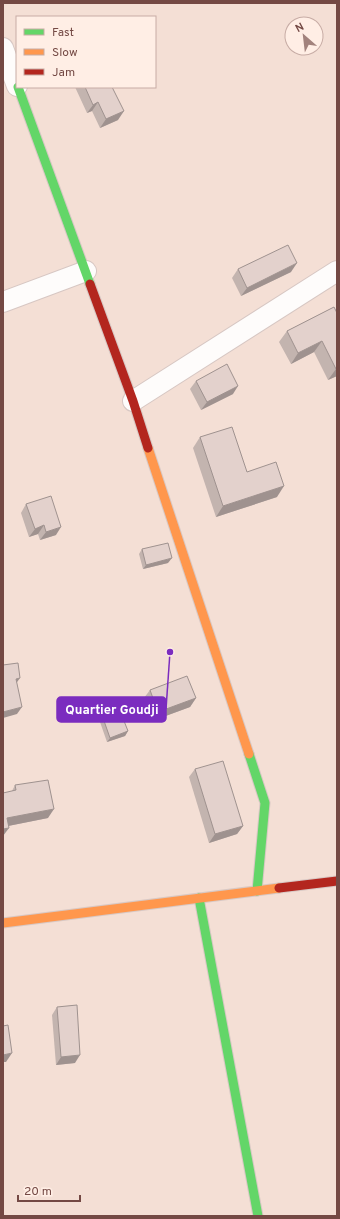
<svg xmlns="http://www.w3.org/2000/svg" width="340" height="1219" font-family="Overpass,sans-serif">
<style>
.residential{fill:#f4dfd5;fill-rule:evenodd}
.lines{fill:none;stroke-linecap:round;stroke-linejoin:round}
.street-casing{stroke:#d7c7c3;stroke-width:22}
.fast-casing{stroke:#d8c8c4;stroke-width:11}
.slow-casing{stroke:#d8c8c4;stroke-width:11}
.jam-casing{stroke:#d8c8c4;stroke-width:11}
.street{stroke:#fefcfb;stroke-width:20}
.fast{stroke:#63d668;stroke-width:9}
.slow{stroke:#ff974d;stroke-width:9}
.jam{stroke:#b3261e;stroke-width:9}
.wall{fill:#c3b4af}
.shaded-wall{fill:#9f928f}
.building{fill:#e3d1cc;stroke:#9f928f}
.leader{fill:none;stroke:#7b2cbf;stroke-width:1.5}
.callout-dot{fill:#7b2cbf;stroke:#ffeee5;stroke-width:1.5}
.callout{fill:#7b2cbf;stroke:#7b2cbf;stroke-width:1.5}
.callout-label{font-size:13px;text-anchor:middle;font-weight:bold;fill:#fff}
</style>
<rect width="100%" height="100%" fill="#f6ebe5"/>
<path class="residential" d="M3,3H337V1216H3ZM17,17H155V87H17ZM292,24H316V48H292Z"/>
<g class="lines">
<defs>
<g id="street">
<polyline points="3,48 17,86"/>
<polyline points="3,302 86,271"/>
<polyline points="133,401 337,271"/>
</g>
<g id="fast">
<polyline points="18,87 90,284"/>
<polyline points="249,754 265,803 257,891"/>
<polyline points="199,898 258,1216"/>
</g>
<g id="slow">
<polyline points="148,448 249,754"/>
<polyline points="3,923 279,888"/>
</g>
<g id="jam">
<polyline points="90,284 133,401 148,448"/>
<polyline points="279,888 337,881"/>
</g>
</defs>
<use href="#street" class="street-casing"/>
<use href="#fast" class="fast-casing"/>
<use href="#slow" class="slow-casing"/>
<use href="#jam" class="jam-casing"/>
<use href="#street" class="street"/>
<use href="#fast" class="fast"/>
<use href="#slow" class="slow"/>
<use href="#jam" class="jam"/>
</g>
<g class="wall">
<polygon points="75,87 112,87 118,120 100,128 92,111 87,113"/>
<polygon points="238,269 291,272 241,296 232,278"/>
<polygon points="334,307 337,376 328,380 314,352 291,364 279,342 287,331"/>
<polygon points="196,381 233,394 201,410 190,389"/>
<polygon points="200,437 247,472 277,497 216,517 193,448"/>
<polygon points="26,504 56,535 40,540 38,534 29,537 21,513"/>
<polygon points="142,549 168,563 143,569 139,554"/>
<polygon points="150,690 196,698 190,707 152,721 144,698"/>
<polygon points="103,718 128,731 125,736 107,742 100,722"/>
<polygon points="195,769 243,826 237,834 209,843 189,777"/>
<polygon points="15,785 48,818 8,826 3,836 12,791"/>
<polygon points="57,1007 75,1063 56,1065 52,1015"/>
</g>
<g class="shaded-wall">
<polygon points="98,102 92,111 87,113 93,105"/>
<polygon points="124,111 118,120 100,128 106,119"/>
<polygon points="297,263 291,272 241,296 247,288"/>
<polygon points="322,341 314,352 291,364 298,353"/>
<polygon points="336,369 337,369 337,376 328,380"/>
<polygon points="238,386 233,394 201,410 207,402"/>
<polygon points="284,486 277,497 216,517 223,506"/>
<polygon points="44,525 38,534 29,537 35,529"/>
<polygon points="61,527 56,535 40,540 46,532"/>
<polygon points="172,558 168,563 143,569 146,565"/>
<polygon points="20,678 15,685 16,679"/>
<polygon points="196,698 190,707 152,721 158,712"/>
<polygon points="22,707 17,714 3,718 3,712"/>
<polygon points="128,731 125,736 107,742 110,738"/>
<polygon points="54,809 48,818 3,827 7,818"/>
<polygon points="243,826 237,834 209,843 215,834"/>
<polygon points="9,828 3,836 3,829"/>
<polygon points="12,1053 6,1062 3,1062 3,1055"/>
<polygon points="80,1055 75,1063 56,1065 61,1057"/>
</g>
<g class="building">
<polygon points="85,87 112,87 124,111 106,119 98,102 93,105"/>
<polygon points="288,245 297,263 247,288 238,269"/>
<polygon points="334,307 337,313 337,369 336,369 322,341 298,353 287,331"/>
<polygon points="227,364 238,386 207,402 196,381"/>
<polygon points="232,427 247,472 276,462 284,486 223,506 200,437"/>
<polygon points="51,496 61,527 46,532 44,525 35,529 26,504"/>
<polygon points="168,543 172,558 146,565 142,549"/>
<polygon points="18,663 20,678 16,679 22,707 3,712 3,665"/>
<polygon points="187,676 196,698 158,712 150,690"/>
<polygon points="120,711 128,731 110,738 103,718"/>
<polygon points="223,761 243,826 215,834 195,769"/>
<polygon points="48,780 54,809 7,818 9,828 3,829 3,793 16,790 15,785"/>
<polygon points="77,1005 80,1055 61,1057 57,1007"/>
<polygon points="8,1025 12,1053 3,1055 3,1026"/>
</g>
<path class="leader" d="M170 652L166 709"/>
<circle class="callout-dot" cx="170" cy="652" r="4"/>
<rect class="callout" x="57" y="697" width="109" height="25" rx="4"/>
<g class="callout-label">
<text x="112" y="714">Quartier Goudji</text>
</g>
<rect width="340" height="1219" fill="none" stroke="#744944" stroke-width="8"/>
<rect x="16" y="16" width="140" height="72" fill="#ffeee5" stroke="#c7aca5"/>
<rect x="24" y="29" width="20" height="6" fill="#63d668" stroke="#c7aca5"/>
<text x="52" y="36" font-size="12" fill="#744944">Fast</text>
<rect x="24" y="49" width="20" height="6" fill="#ff974d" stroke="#c7aca5"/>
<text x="52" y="56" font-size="12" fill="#744944">Slow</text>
<rect x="24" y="69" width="20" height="6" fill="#b3261e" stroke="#c7aca5"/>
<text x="52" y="76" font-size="12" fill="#744944">Jam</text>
<g transform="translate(304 36) rotate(332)"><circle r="19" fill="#ffeee5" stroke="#c7aca5"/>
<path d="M0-3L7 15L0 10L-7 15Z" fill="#a2827c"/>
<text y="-6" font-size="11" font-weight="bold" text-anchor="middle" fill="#744944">N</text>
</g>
<path d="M18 1195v6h62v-6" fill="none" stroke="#744944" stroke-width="2"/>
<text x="24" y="1195" font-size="12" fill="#744944" stroke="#ffeee5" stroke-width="3" paint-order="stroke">20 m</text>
</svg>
